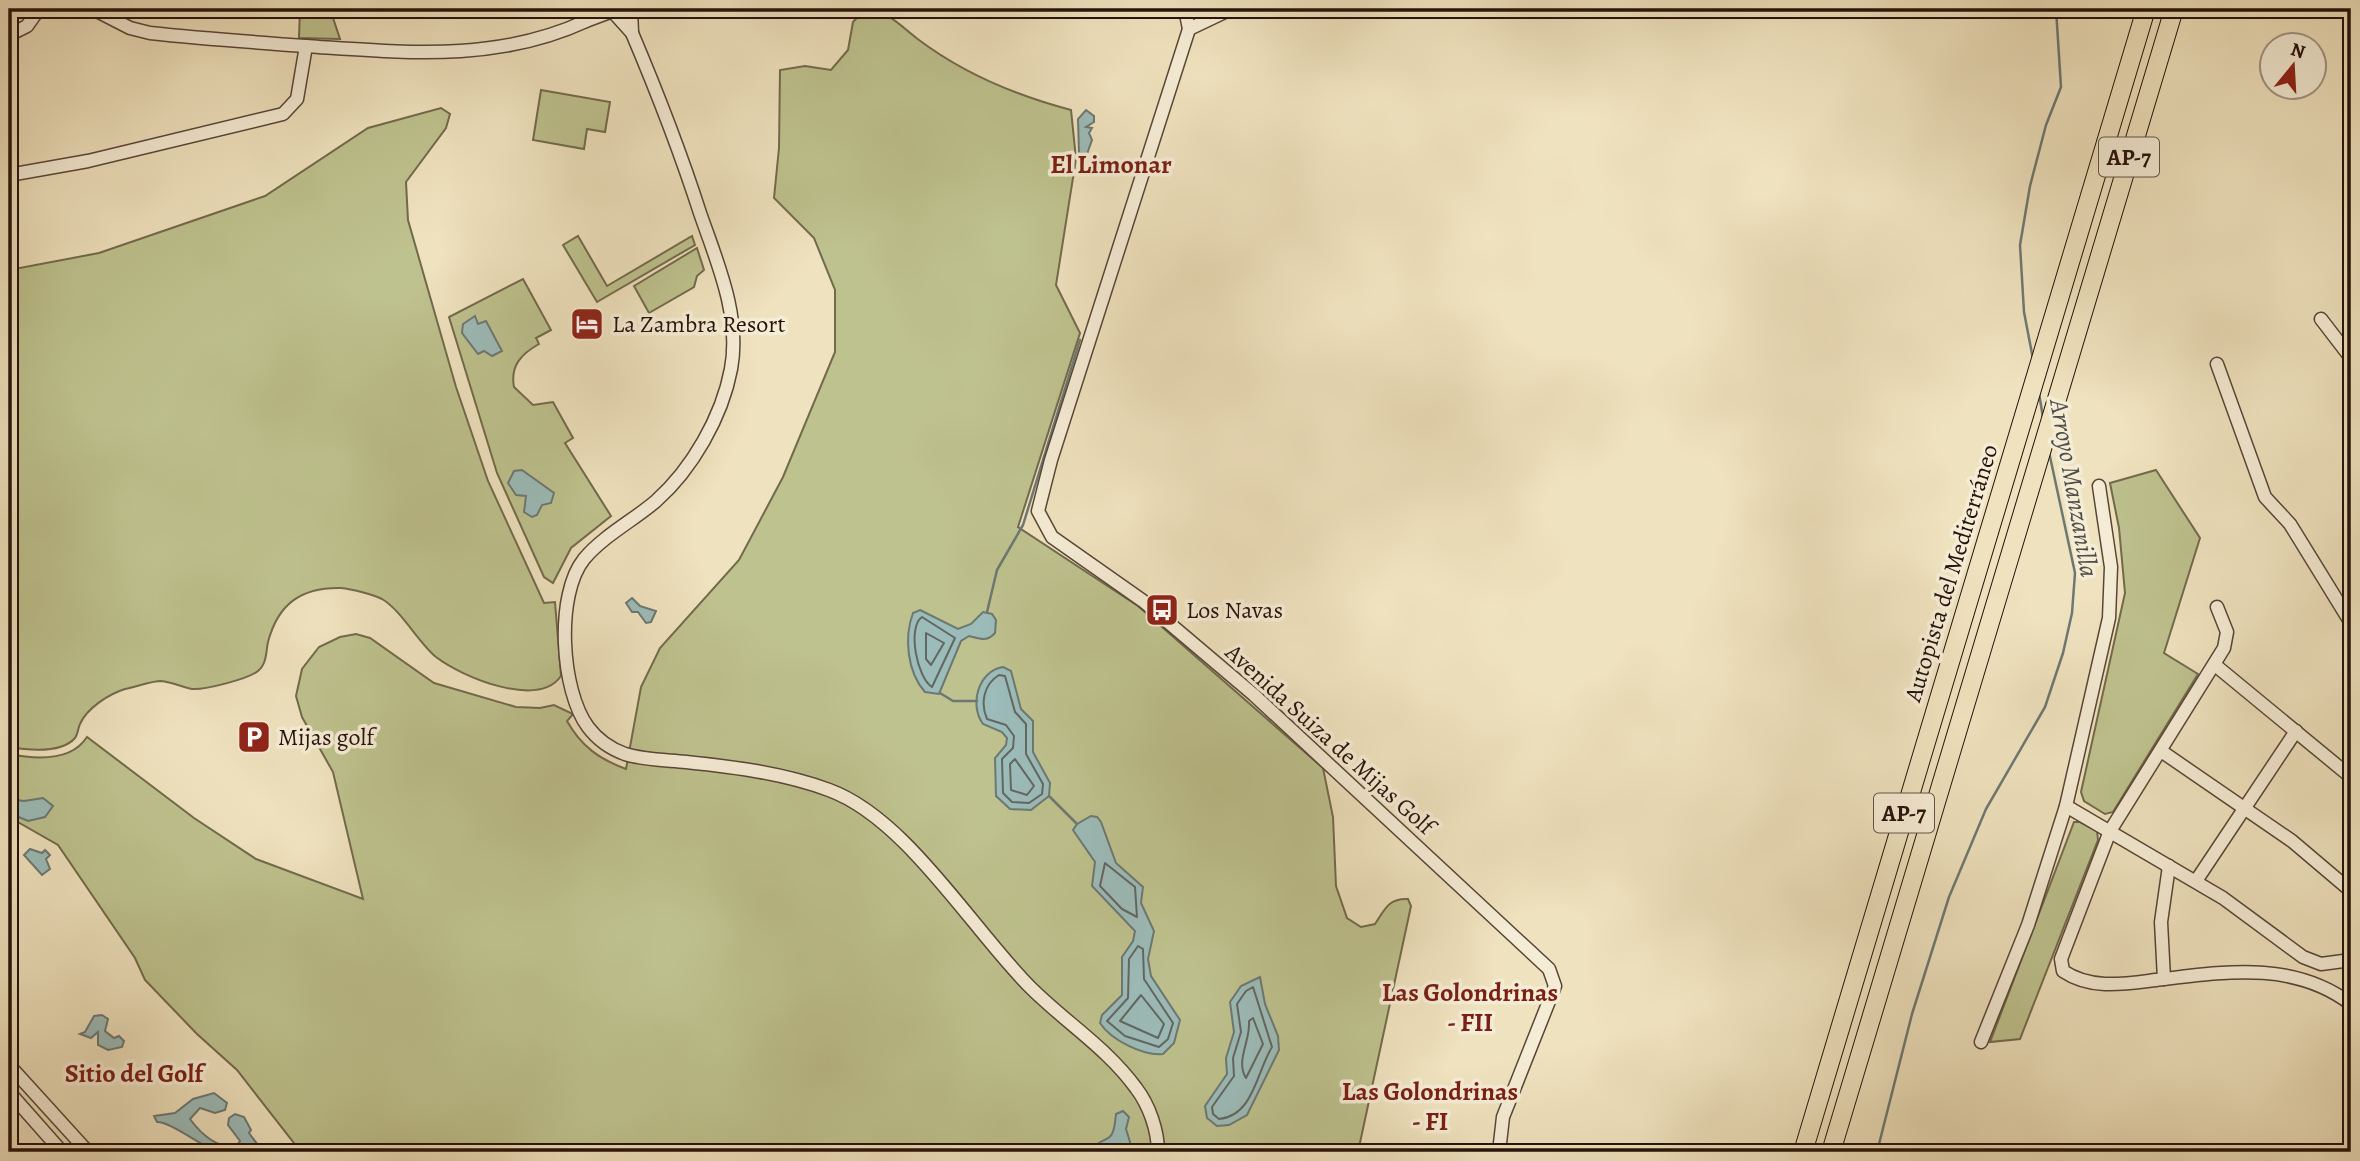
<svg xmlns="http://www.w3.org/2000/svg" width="2360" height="1161" font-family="Alegreya,serif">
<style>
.green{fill:#bec28e;stroke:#726a4c;stroke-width:2}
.water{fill:#9cbcb9;stroke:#6d7873;stroke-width:2}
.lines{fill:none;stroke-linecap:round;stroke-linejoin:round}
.shore{stroke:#616762;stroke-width:2}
.stream{stroke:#6d7873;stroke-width:2.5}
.minor-casing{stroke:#584638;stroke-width:15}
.highway-casing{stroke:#26120b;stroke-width:20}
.minor{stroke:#f5ecd5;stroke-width:12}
.highway{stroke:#efe2be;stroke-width:18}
.labels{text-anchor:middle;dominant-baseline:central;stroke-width:7;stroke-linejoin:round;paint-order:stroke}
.shield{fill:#f5ecd5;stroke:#645348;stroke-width:2}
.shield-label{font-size:23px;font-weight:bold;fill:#26120b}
.poi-label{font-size:24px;fill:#26120b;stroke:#f5ecd5;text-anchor:start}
.street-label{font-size:24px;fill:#26120b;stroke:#f5ecd5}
.neighbourhood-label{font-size:26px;font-weight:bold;fill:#7a1f14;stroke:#f5ecd5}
.water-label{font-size:26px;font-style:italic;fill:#4f4e48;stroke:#f5ecd5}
</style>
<rect width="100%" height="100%" fill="#efe2be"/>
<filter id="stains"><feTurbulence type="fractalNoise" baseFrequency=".00286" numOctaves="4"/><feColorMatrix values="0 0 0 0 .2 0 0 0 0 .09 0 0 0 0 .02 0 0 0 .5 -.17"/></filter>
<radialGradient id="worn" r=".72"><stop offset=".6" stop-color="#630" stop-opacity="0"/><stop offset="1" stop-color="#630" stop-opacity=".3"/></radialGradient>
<g class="green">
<polygon points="300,9 330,9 340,39 299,38"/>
<path d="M865,9C886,9 903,28 919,40C963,73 1018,96 1071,110L1076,159L1056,285L1080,333L1018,527L1138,606L1323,768L1333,817L1336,886L1347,918L1361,927L1375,924C1385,909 1389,898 1408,899L1411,906L1358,1152H301L237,1070L197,1034L145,980L135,958L58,845L9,817V754C34,759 71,762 87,737L194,818L256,859L363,899L333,772L302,717L296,696L302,669L319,647L340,637L356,634L370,638L434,683L516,707L540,708L554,705L573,714L567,721C581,746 599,759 626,769L641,687L660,648L739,560L783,477L835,352V290L814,238L774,198L779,148L780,70L805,66L831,70L848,50L853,22Z"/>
<polygon points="541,90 610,102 605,132 587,129 584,149 533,140"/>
<path d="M441,108L450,114L446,128L406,182L408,220L456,387L488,481L544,603L555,602L561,676C538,709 462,677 436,657C418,642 401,610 382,599C372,594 351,589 341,588C301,587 278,604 268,642C266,651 267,664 258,671C248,679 205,690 192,689C182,687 172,682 161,681C151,681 136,687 125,689C109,694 87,708 80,724C78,728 78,734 75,738C61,754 27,750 9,747V270L99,253L265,196L368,128Z"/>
<polygon points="578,236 607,286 692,236 695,245 597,302 563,245"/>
<polygon points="697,248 704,270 697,276 694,287 649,313 634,286"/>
<path d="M523,279L551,330L536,338L539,344C521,354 510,366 514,387L533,405L553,402L573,438L565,443L611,516L571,548L553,583L544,577L497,473L449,317Z"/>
<polygon points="2156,470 2200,538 2164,653 2198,674 2113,812 2105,814 2084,801 2081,792 2125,593 2119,528 2110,483"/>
<polygon points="2074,822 2080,822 2097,831 2098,840 2020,1039 1990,1042"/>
</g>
<g class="water">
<polygon points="1086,110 1094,116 1094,122 1086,127 1092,128 1089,133 1092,140 1087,154 1079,153 1078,119"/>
<polygon points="475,316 478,324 486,321 502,351 492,356 484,351 478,354 462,333 463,324"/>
<polygon points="522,470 554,493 551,503 542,505 537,515 532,517 524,512 526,496 516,495 508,483 514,471"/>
<polygon points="632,598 640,606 656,611 651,622 646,623 638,612 632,612 626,603"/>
<path d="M920,610L958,629L971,624L983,612L992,614L996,620L995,633C987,642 981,639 969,636L961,641L939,694L925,692C907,672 904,637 913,613Z"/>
<path d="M1003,667L1011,671L1021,709L1033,721V752L1050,783L1049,796L1031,810L1010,809L996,796L995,758L1006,745L1007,738L1002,732L983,724C969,705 978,671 1003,667Z"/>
<polygon points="43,798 53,806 45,817 28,821 9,813 9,799 24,801"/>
<path d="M1091,816L1097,817L1101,822L1116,863L1143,887L1141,903L1154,931L1148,959L1151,976L1180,1020L1174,1043L1163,1054C1143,1056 1111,1040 1100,1023L1102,1015L1122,995V957L1133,941L1135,931L1092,886L1095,862L1073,830L1077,824Z"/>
<polygon points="30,849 42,853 45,850 50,855 46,859 50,869 42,875 24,855"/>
<polygon points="1260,977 1265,1004 1278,1036 1279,1050 1247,1115 1229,1125 1217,1126 1207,1118 1205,1106 1227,1074 1226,1058 1234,1032 1230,1002 1241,986"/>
<polygon points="102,1015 108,1019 105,1031 114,1038 119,1036 124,1041 122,1047 108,1050 98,1045 98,1032 91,1038 80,1034 85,1032 94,1016"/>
<path d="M214,1093L227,1103L225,1110L215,1113L200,1108L190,1119C201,1134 216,1148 236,1147L240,1141L228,1125L229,1118L235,1114L244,1117L251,1130L249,1133L263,1152C250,1152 230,1156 218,1152C203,1147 169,1121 157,1122L154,1116L175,1113L193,1099Z"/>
<path d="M1123,1111L1129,1117L1126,1129L1133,1152H1089C1106,1131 1113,1149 1116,1114Z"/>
</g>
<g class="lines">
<g class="shore">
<path d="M922,617L955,638L932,687C917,678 907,627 922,617Z"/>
<polygon points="926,633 944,643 931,665 926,659"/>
<path d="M999,675L1005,676L1015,712L1026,724V754L1043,784L1042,794L1029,803L1012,802L1003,793L1002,759L1013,748L1014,736L1006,725L987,719C980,703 984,684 999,675Z"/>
<polygon points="1015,759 1034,786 1027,795 1011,790 1010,764"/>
<polygon points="1105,863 1135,887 1137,917 1122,909 1100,886"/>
<polygon points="1138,946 1143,949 1144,979 1173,1023 1168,1039 1159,1047 1125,1036 1107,1021 1128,998 1129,959"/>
<path d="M1253,987L1272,1047C1257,1070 1254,1116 1219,1119L1213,1114L1212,1107L1234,1076L1233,1058L1241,1032L1237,1004L1246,991Z"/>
<polygon points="1141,995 1164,1024 1158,1038 1120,1021"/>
<path d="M1253,1018L1263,1044L1246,1078C1235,1061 1251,1040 1249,1021Z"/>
</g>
<g class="stream">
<polyline points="1193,9 1194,9"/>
<polyline points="2033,359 2024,312 2020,245 2030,186 2046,125 2061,87 2056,9"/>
<polyline points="2039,393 2043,418"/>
<polyline points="987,612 997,570 1023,525 1080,340"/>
<polyline points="940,693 953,701 977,701"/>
<polyline points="1049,796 1077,824"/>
<polyline points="1877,1152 1912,1014 1949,897 1986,809 2045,707 2063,653 2072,613 2075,573 2049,452"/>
</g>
<defs>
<g id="minor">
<path d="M93,9L130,28L150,33C206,39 263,43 319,47C411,53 500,61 586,21"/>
<polyline points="597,9 586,21 610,12"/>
<polyline points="1185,9 1189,29 1051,460 1038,511 1052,537 1143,601 1254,695 1549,969 1555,986 1503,1117 1499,1152"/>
<polyline points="614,13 632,33 631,9"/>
<polyline points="1189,29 1231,9"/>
<path d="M632,33C657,92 680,151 700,213C717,262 741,316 731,369C722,417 692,469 656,501C634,520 603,536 584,559C555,595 561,691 588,727C597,739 611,749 625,754C644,760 666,760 686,762C734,767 783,773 829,790C906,818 972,929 1030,987C1065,1022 1107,1048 1136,1088C1149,1105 1158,1130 1158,1152"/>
<polyline points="9,35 27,26 39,9"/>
<polyline points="9,175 88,161 283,114 297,99 306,46"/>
<polyline points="2321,319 2351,358"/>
<polyline points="2217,364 2265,497 2290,524 2351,623"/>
<path d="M2217,607L2227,632L2224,648L2110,831L2061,959L2063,971C2091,990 2124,984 2156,980C2224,972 2293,960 2351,1004"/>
<polyline points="2215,665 2351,777"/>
<polyline points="2161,751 2292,841 2351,891"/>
<polyline points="2066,806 2223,898 2303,957 2321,964 2351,960"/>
<polyline points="2196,881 2296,731"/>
<polyline points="2164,979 2161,922 2169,866"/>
<polyline points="1981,1042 2028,925 2066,806 2109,618 2111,567 2099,486"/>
<polyline points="9,1065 88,1152"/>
<polyline points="9,1092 62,1152"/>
</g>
<g id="highway">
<polyline points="1803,1152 2146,9"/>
<polyline points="1831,1152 2174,9"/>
</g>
</defs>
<use href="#minor" class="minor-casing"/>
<use href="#highway" class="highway-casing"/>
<use href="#minor" class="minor"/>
<use href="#highway" class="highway"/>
</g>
<defs>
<symbol id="hotel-square" viewBox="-11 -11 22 22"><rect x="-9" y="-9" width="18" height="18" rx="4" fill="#8f2418" stroke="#f5ecd5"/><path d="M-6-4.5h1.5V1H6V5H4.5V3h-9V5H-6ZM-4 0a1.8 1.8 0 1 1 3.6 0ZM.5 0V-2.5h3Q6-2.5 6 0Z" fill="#fff"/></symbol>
<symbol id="bus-square" viewBox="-11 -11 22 22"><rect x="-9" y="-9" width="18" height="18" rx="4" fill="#8f2418" stroke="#f5ecd5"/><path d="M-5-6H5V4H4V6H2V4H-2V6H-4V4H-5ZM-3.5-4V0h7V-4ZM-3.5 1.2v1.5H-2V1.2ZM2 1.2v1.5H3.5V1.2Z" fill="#fff"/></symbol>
<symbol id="parking-square" viewBox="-11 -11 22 22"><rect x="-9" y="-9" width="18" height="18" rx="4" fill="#8f2418" stroke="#f5ecd5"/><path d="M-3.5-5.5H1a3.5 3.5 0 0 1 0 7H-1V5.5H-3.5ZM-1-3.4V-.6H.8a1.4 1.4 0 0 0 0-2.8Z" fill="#fff"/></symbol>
</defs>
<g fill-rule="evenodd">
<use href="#hotel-square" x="568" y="305" width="38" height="38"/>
<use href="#bus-square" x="1143" y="591" width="38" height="38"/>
<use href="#parking-square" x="235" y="718" width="38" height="38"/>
</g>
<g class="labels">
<g class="shield">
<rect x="2099" y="137.5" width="60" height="39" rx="5"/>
<rect x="1874" y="793.5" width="60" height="39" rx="5"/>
</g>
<g class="shield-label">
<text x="2129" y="157">AP-7</text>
<text x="1904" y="813">AP-7</text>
</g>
<g class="poi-label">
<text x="612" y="324">La Zambra Resort</text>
<text x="1186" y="610">Los Navas</text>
<text x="278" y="737">Mijas golf</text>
</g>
<g class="street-label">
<text transform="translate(1951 573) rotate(-73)">Autopista del Mediterráneo</text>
<text transform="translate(1330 739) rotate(42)">Avenida Suiza de Mijas Golf</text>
</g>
<g class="neighbourhood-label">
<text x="1111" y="164">El Limonar</text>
<text x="1470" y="992">Las Golondrinas<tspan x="1470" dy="30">- FII</tspan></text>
<text x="134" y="1073">Sitio del Golf</text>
<text x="1430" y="1091">Las Golondrinas<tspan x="1430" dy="30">- FI</tspan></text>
</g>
<g class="water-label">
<text transform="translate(2074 488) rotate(80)">Arroyo Manzanilla</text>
</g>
</g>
<rect width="2360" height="1161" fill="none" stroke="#efe2be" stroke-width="35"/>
<rect x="10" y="10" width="2339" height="1140" fill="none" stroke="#26120b" stroke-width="3.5"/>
<rect x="18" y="18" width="2325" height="1126" fill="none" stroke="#26120b" stroke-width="2"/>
<g transform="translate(2293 66) rotate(18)"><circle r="33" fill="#f5ecd5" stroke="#a29584" stroke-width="2"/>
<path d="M0-5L12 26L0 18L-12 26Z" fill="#8f2418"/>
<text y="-10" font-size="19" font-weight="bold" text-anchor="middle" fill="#26120b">N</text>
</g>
<rect width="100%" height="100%" filter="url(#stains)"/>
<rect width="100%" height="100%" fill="url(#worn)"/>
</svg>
